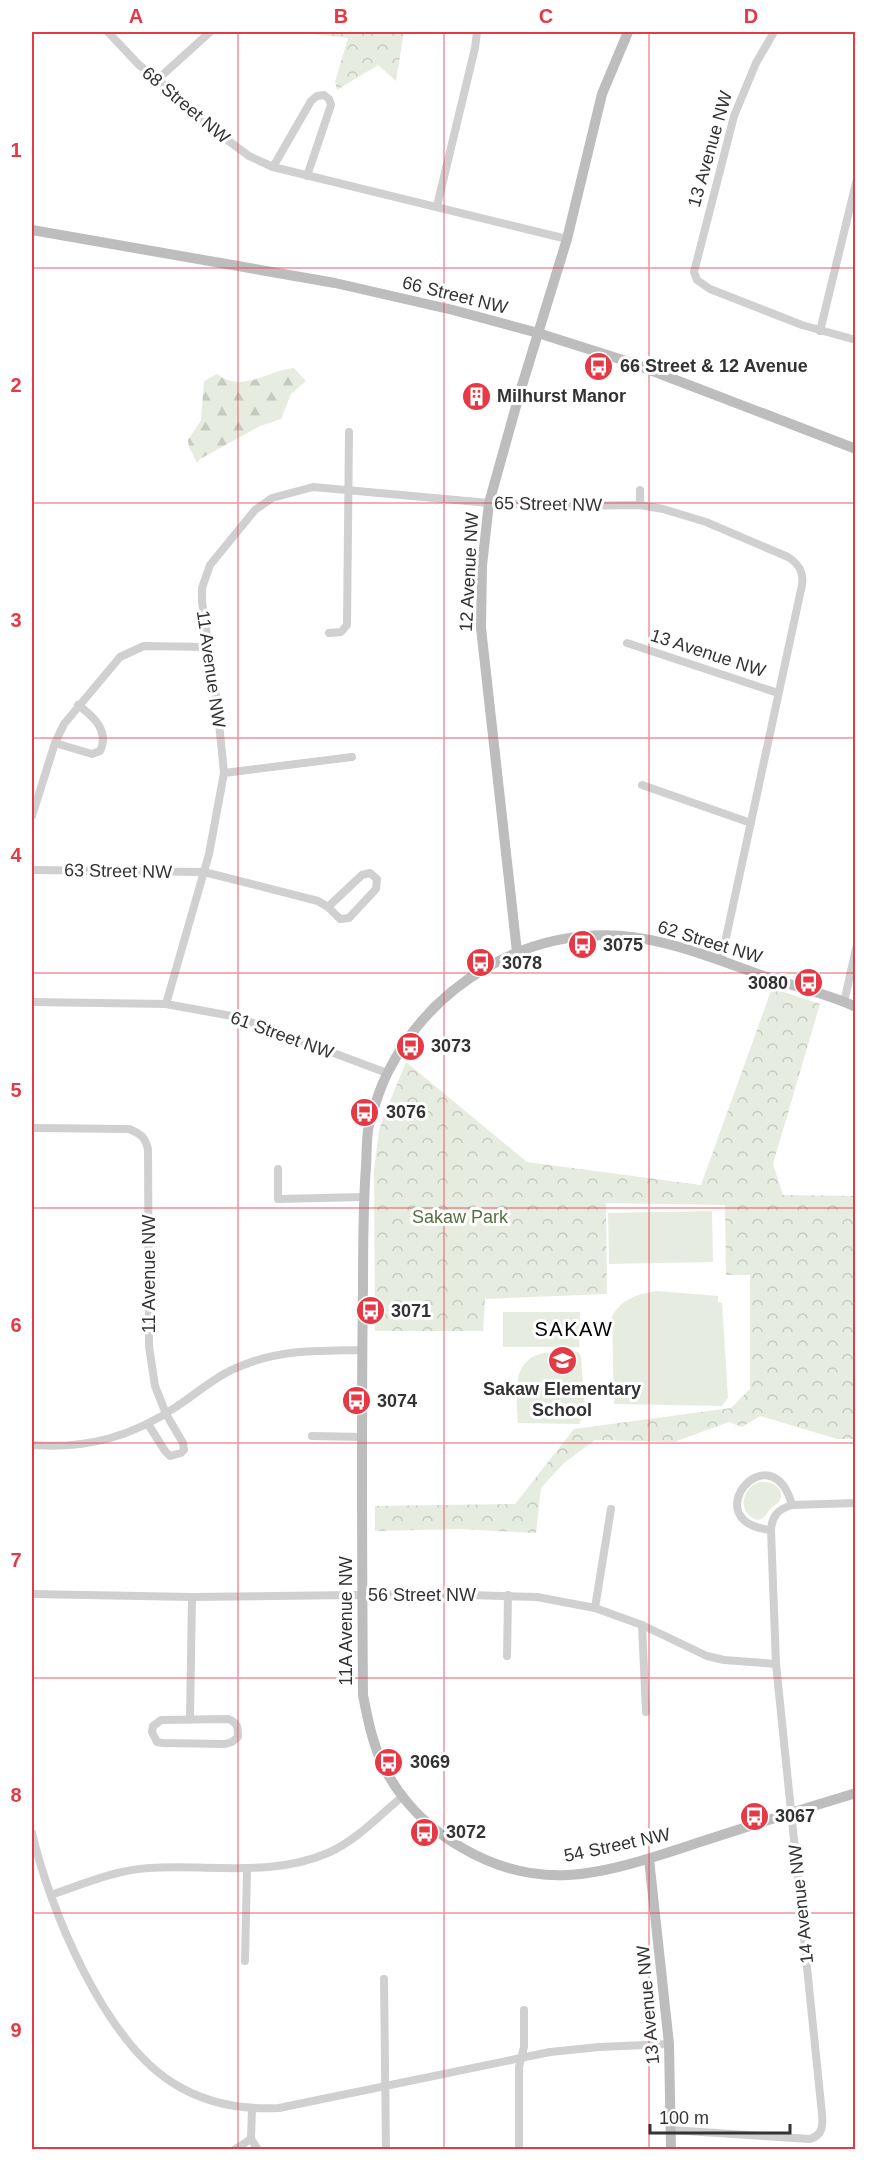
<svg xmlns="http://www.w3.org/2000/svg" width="887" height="2181" font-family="Helvetica,sans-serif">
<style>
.grass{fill:#e6ecdf}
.forest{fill:url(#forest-firs)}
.park{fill:url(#park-crowns)}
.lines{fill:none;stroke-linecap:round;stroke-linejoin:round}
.street{stroke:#d0d0d0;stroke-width:8}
.secondary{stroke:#bdbdbd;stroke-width:10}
.grid{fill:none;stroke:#e63946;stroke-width:1.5;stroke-opacity:0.55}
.labels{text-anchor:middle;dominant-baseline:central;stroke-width:6;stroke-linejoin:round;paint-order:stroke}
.street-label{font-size:18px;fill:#333;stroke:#fff}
.poi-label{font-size:18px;font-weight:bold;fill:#333;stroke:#fff;text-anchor:start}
.park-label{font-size:18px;fill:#56703f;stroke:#fff}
.neighbourhood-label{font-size:20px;letter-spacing:1.5px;fill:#000;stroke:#fff}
.neatline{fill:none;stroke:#e63946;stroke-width:2}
.grid-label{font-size:20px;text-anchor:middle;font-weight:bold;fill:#e63946}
</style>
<defs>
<pattern id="forest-firs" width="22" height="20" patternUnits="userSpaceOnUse" patternTransform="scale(1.5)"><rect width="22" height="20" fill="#e6ecdf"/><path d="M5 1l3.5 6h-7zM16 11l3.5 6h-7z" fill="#c6cbc0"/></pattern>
<pattern id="park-crowns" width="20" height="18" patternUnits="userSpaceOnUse" patternTransform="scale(1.5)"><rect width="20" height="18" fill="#e6ecdf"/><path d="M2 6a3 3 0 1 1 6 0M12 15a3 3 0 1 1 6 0" fill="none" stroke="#c6cbc0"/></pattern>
</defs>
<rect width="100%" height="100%" fill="#fff"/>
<g class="grass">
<polygon points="712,1211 713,1262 609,1264 608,1213"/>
<path d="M657,1291L718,1296V1302L722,1303L728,1398L722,1406L614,1404L612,1317C621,1299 637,1294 657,1291Z"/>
<polygon points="503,1312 580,1312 579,1347 503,1347"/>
<path d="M578,1352L581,1356L585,1412L579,1424L518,1423C517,1399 510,1362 540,1354C552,1351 567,1352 578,1352Z"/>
<path d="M759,1482C768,1481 783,1485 781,1497C780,1502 775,1505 771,1508C766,1514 765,1519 757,1520C737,1513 741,1489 759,1482Z"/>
</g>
<path class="forest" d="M294,368L306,381L291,394L281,419L260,426L200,459L197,463L189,447L188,440L201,420L204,381L217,374C244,394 267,370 294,368Z"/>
<g class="park">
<polygon points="305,32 404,32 396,81 378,65 337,90 335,82 348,38 304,33"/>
<polygon points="772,988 820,1004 773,1164 783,1195 855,1196 855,1439 837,1439 760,1416 742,1427 729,1422 674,1442 595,1440 564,1463 541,1488 536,1533 460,1529 375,1531 375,1506 515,1504 574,1429 731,1408 750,1389 750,1275 726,1275 725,1205 606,1203 607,1294 485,1299 483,1331 375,1331 374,1169 379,1131 383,1118 406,1062 527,1162 701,1185"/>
</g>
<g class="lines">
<g class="street">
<polyline points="108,32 139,65 158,79 199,119 249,156 273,167 567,239"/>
<polyline points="774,32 756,63 734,116 694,272 697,280 710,289 802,325 856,340"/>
<polyline points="158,79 210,32"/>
<polyline points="273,167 311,101 317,96 324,95 329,99 331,105 307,176"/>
<polyline points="437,206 475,48 477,32"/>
<polyline points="820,331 856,183"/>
<polyline points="640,490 640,505"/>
<polyline points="329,633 341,632 347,625 349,432"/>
<polyline points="627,643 778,693"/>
<path d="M55,743L92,754L100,751C110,731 93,716 78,705"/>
<polyline points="224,773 352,757"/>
<polyline points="642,785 751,823"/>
<polyline points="32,816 55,743 64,724 120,657 144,646 209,647"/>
<polyline points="32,870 204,872 318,901 328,907 340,919 349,918 376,889 377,879 370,873 362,875 328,907"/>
<polyline points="32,1002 166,1004 237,1017 387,1073"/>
<polyline points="844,1002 856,949"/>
<path d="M166,1004L209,854L224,773L217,702L202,602V588L210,565L255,510L272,498L313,487L489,503L564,506L640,505L663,509L706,522L788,557C799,564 804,572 802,585L721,961"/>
<path d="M32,1128L129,1129C141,1134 145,1137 148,1149L149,1346L155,1386L166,1414L183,1443L184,1450L181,1453L170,1456L165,1451L148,1424"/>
<polyline points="278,1169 278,1199 364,1197"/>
<polyline points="312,1436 363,1437"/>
<path d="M32,1445C88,1449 132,1437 179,1405C197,1393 216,1376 236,1368C279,1349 316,1351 362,1350"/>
<path d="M771,1530C693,1522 771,1429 792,1505"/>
<polyline points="32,1594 192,1597 435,1594 537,1597 595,1608 642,1625 707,1656 724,1660 776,1664"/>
<polyline points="595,1608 611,1509"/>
<polyline points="642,1625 646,1712"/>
<polyline points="507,1656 508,1595"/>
<polyline points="190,1719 192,1597"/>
<path d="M228,1719C238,1723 238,1727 238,1737L232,1742L225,1744L163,1743L157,1742L152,1732L153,1726L161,1720Z"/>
<path d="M32,1833C50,1910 104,2040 173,2083C206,2104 241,2110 279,2108L550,2052L599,2047L669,2044"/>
<path d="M51,1895C83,1884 115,1870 149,1868C209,1864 272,1878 330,1852C358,1839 380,1815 403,1796"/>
<polyline points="245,1961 247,1870"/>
<polyline points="384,1979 386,2150"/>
<polyline points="252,2108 251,2139 258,2150"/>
<path d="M670,2130L810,2139C823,2135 823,2125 822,2114L776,1664L771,1530C772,1516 778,1509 792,1505L856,1503"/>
<polyline points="234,2150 251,2139"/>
<polyline points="519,2150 519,2067 524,2047 524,2010"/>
</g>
<g class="secondary">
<polyline points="32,230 335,283 453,310 538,333 629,362 856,449"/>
<polyline points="517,952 481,628 482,566 489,503 520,392 567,239 602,94 628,32"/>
<path d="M856,1007C828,994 796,987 767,977C720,961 672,940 622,936C525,929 433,984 389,1070C380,1087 374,1107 369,1125C366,1138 367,1152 366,1166C363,1206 363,1247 363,1288C361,1424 362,1560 363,1695C368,1721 373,1746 385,1769C418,1833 495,1879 568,1875C609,1873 661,1855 700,1842C752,1825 803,1809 856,1793"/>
<polyline points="649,1859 669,2044 671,2150"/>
</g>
</g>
<path class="grid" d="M238,32V2150M444,32V2150M649,32V2150M32,268H856M32,503H856M32,738H856M32,973H856M32,1208H856M32,1443H856M32,1678H856M32,1913H856"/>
<defs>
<symbol id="bus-disc" viewBox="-11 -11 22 22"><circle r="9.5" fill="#e63946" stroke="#fff"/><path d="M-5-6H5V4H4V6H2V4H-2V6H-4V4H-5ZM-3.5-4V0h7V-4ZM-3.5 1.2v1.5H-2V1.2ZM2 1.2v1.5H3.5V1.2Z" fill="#fff"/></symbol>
<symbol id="building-disc" viewBox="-11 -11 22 22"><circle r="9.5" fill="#e63946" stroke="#fff"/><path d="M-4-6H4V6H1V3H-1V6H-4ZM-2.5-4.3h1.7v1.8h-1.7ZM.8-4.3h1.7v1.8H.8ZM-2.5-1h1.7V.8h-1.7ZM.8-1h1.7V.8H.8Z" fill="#fff"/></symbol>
<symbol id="school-disc" viewBox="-11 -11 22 22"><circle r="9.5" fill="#e63946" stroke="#fff"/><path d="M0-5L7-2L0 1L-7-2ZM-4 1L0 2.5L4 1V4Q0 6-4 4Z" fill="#fff"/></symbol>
</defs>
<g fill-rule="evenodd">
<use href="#bus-disc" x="582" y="350" width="33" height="33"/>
<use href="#building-disc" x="460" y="380" width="33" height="33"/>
<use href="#bus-disc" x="566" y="928" width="33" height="33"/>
<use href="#bus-disc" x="464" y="946" width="33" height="33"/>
<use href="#bus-disc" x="792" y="966" width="33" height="33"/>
<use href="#bus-disc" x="394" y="1030" width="33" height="33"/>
<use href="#bus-disc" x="348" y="1096" width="33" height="33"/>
<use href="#bus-disc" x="354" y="1294" width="33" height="33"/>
<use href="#school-disc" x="546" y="1344" width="33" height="33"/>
<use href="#bus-disc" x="340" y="1384" width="33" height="33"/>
<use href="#bus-disc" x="372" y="1746" width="33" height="33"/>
<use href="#bus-disc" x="738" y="1800" width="33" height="33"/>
<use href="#bus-disc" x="408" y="1816" width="33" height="33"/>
</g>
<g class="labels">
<g class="street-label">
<text transform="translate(186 105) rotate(40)">68 Street NW</text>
<text transform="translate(710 149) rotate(-74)">13 Avenue NW</text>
<text transform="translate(455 295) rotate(14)">66 Street NW</text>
<text transform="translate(548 504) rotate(1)">65 Street NW</text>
<text transform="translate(469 572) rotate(-87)">12 Avenue NW</text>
<text transform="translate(708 653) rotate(18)">13 Avenue NW</text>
<text transform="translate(211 669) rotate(82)">11 Avenue NW</text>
<text transform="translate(118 871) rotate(1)">63 Street NW</text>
<text transform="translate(710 942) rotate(17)">62 Street NW</text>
<text transform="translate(282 1035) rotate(20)">61 Street NW</text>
<text transform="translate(149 1274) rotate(-90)">11 Avenue NW</text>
<text x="422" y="1595">56 Street NW</text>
<text transform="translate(346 1621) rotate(-90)">11A Avenue NW</text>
<text transform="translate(617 1845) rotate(-12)">54 Street NW</text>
<text transform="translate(801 1904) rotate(-96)">14 Avenue NW</text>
<text transform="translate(648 2005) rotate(-95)">13 Avenue NW</text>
</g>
<g class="poi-label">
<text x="620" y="366">66 Street &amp; 12 Avenue</text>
<text x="497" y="396">Milhurst Manor</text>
<text x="603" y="945">3075</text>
<text x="502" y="963">3078</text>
<text x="788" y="983" text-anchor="end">3080</text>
<text x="431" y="1046">3073</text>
<text x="386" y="1112">3076</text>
<text x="391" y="1311">3071</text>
<text x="562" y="1389" text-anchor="middle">Sakaw Elementary<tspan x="562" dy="21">School</tspan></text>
<text x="377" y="1401">3074</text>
<text x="410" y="1762">3069</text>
<text x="775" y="1816">3067</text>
<text x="446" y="1832">3072</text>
</g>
<g class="park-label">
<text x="460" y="1217">Sakaw Park</text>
</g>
<g class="neighbourhood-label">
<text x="574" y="1329">SAKAW</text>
</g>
</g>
<rect width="887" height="2181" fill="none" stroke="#ffffff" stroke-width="66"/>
<path d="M650 2124v9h140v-9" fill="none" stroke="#333333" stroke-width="3"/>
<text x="659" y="2124" font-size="18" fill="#333333" stroke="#ffffff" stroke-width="4.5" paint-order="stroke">100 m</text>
<rect x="33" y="33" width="821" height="2115" class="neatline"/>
<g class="grid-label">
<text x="136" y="23">A</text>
<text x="341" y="23">B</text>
<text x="546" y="23">C</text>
<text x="751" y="23">D</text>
<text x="16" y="157">1</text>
<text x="16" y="392">2</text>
<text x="16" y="627">3</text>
<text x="16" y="862">4</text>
<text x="16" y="1097">5</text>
<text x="16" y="1332">6</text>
<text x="16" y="1567">7</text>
<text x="16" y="1802">8</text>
<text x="16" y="2037">9</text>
</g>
</svg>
